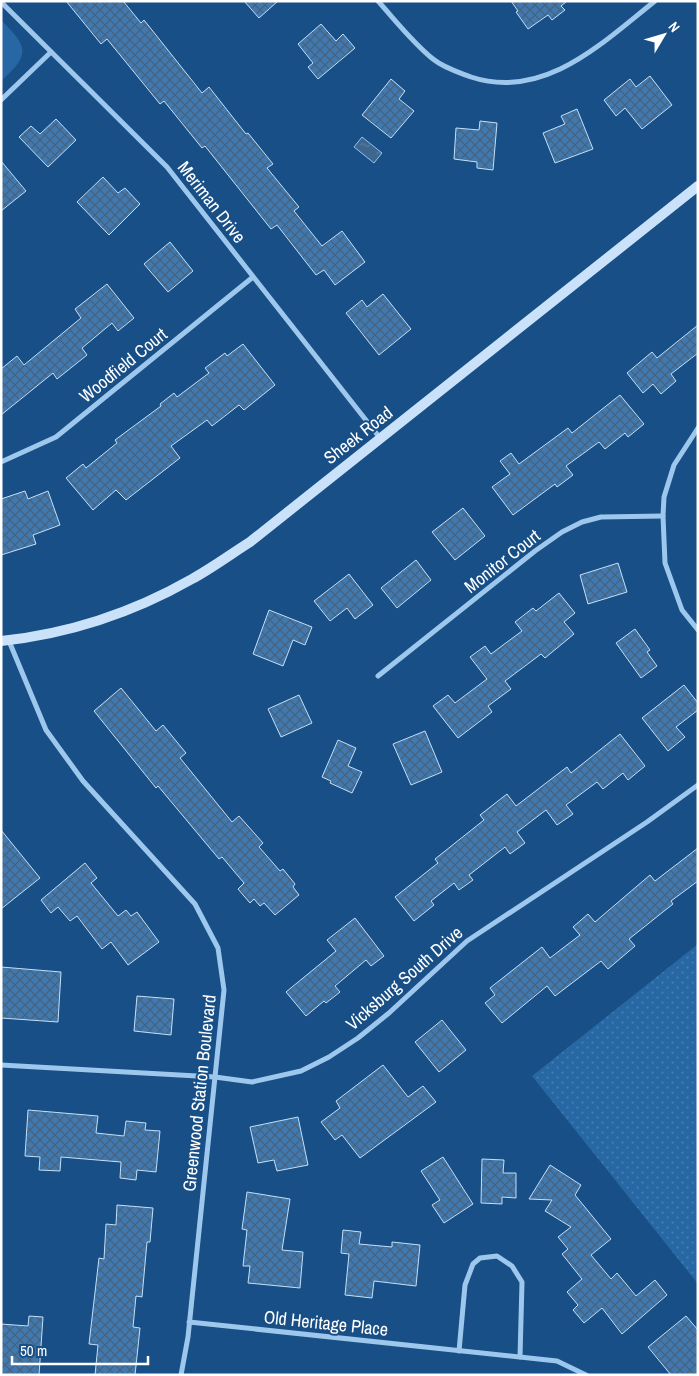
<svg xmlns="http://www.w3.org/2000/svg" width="699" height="1376" font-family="'Archivo Narrow',sans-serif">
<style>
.grass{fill:url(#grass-dots)}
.park{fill:#2767a3}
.water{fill:url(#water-ripples);stroke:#90c3f0}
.building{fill:url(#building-cross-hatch);stroke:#c3e0f9}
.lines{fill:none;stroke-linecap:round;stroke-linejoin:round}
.street{stroke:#9ec7ed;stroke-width:5}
.secondary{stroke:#cae2f9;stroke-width:10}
.labels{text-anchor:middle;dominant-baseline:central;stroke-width:4;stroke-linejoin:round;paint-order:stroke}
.street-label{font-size:18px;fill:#fff;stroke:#184f86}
</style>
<defs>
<pattern id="grass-dots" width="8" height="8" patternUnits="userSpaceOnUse" patternTransform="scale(1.25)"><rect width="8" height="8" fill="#2767a3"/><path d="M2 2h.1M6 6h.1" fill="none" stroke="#477eb1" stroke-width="1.8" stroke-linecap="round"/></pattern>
<pattern id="water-ripples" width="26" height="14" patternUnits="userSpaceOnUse" patternTransform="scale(1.25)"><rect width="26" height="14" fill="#3d678e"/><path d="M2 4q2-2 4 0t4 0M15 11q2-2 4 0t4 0" fill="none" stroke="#5a7e9f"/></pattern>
<pattern id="building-cross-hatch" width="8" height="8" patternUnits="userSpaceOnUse" patternTransform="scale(1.25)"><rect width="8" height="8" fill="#4079b0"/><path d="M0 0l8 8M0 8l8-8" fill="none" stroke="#46627e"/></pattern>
</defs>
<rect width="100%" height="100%" fill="#184f86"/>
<polygon class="grass" points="698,944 698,1284 532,1076"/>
<path class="park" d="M1,20C28,47 31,54 1,81Z"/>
<polygon class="water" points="362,137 382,153 374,163 354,147"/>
<g class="building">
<polygon points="66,1 123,1 141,23 144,20 202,93 209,87 246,134 248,133 273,164 267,168 299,207 294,211 322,246 342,231 365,262 335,285 324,270 316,275 277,225 271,229 205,146 202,148 164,101 160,104 107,39 101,44"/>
<polygon points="244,1 278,1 259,18"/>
<polygon points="511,1 567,1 561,6 565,10 552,20 548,15 528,29 516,12 518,11"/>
<polygon points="321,24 336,41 343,34 355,48 318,79 308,67 313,63 298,44"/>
<polygon points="650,76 672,105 642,129 625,108 616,116 604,100 630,79 636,87"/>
<polygon points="391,79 405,91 399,99 414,111 391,138 362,115"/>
<polygon points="577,109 593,149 555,163 543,133 565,124 561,116"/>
<polygon points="56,119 76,140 48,167 19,137 31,126 40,134"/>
<polygon points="480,121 497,123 493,170 477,168 477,162 454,159 456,128 479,130"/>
<polygon points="1,161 26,191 1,211"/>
<polygon points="103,177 118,193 125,188 140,204 109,235 77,202"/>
<polygon points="170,242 193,271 168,292 144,264"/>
<polygon points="107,284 134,318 118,331 112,323 82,348 87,355 57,379 53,373 1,415 1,369 17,356 24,365 81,318 75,309"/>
<polygon points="383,294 411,329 379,355 346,313 362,300 367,307"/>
<polygon points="698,325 698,353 671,374 676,381 661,394 653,384 643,393 627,373 652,352 657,358"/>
<polygon points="243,344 275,385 244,410 239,405 212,426 207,420 171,446 180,458 126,500 116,490 93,510 66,478 83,464 86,468 117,443 115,440 161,406 160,404 174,393 177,397 209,373 205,368 225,353 227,356"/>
<polygon points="620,395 644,424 628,437 625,433 605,449 599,442 566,466 573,475 557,487 555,484 513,515 492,487 510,474 500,461 511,453 519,464 568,428 572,433"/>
<polygon points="25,491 28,499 48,491 60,525 33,535 36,544 1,555 1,499"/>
<polygon points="463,508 485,536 455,560 432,532"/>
<polygon points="416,560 431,580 397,608 381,588"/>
<polygon points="618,563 627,592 588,604 580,575"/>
<polygon points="349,574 373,605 355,619 347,608 330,621 314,601"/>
<polygon points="559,593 575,613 564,622 574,634 545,658 541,654 505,681 511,689 488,706 492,712 458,738 433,706 448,695 455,703 487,679 470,657 485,646 491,654 522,631 515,622 533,608 536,611"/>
<polygon points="269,610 312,627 305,645 293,640 283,666 253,654"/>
<polygon points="635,629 650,650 647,652 657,666 641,678 616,643"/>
<polygon points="684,685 698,703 698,710 676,727 685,737 668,751 642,718"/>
<polygon points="121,688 156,731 163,725 186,753 180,758 232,822 239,816 263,843 259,847 280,871 283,869 295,884 293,887 299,895 275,915 264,903 260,906 254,899 250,903 238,889 244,883 222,857 219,859 158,786 156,788 94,711"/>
<polygon points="299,695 312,723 281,737 268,709"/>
<polygon points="425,731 442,772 411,785 393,744"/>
<polygon points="620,734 645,766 628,780 623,773 603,789 597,782 566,805 573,814 557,825 546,810 517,832 525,843 510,854 505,847 469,875 473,880 459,890 454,883 431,901 434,905 414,921 395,897 438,863 435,859 484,820 480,815 507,794 516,806 567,767 571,773"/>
<polygon points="338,740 356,748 348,766 362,772 352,793 330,783 331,781 322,777"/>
<polygon points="1,830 40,878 1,909"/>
<polygon points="698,848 698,881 671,901 673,904 629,939 635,946 608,969 601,961 555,996 547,986 502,1023 485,1003 495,995 490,988 542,947 550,958 580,935 573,927 588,914 595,922 650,875 655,881"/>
<polygon points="85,863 97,878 91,883 118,916 126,910 131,916 137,912 159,942 128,965 111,942 102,949 77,916 70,921 58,907 51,913 41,900"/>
<polygon points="355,918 384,956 371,966 366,960 335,986 340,992 326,1003 324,1001 306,1016 286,992 336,951 327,940"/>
<polygon points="1,967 61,972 58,1022 1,1018"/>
<polygon points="137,996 174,999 171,1035 134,1031"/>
<polygon points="442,1020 466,1050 439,1072 415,1042"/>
<polygon points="383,1065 408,1097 423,1086 436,1102 360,1158 342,1135 335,1140 321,1122 340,1108 336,1101"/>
<polygon points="28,1110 98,1116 96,1133 124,1136 126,1121 146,1123 145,1130 160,1131 156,1172 137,1170 136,1180 120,1178 121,1162 61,1157 60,1171 39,1170 40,1157 25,1156"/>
<polygon points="298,1117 308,1165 277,1171 274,1160 258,1163 250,1127"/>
<polygon points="443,1157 473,1204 444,1223 432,1205 440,1200 421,1171"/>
<polygon points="482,1159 504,1160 503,1173 516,1173 516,1198 502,1197 502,1204 481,1203"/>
<polygon points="550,1165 581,1185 575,1195 611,1239 591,1255 611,1279 617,1273 636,1296 655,1280 667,1295 622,1334 602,1308 584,1323 573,1310 578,1305 567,1292 582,1279 562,1254 568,1249 558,1237 571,1227 545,1211 552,1200 529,1199"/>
<polygon points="247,1192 290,1199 282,1250 303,1252 300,1288 248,1283 250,1266 243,1266 247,1230 242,1229"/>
<polygon points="117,1205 153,1208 150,1242 147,1242 142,1297 136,1296 133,1327 140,1328 135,1375 95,1375 98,1345 89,1344 99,1258 104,1259 106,1224 116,1225"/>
<polygon points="343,1230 361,1232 359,1244 392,1247 392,1242 420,1245 416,1286 374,1281 372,1298 345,1295 349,1254 341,1253"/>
<polygon points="29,1316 43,1317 39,1375 1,1375 1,1324 28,1326"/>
<polygon points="686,1316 698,1330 698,1375 671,1375 648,1347"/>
</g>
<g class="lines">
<g class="street">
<path d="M378,1C396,21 412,42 433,59C444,68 458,72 471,77C544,101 602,43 655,1"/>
<polyline points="1,2 167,167 380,438"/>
<polyline points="1,100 51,52"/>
<polyline points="698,428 674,465 664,497 663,516 665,563 682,610 698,630"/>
<polyline points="1,462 56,437 253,277"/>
<polyline points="9,641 46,730 83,781 195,904 218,948 224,990 188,1337 181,1375"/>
<polyline points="378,676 535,551 562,532 582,522 601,517 663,516"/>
<polyline points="1,1065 215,1077 252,1082 301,1071 329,1057 358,1038 389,1013 467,941 647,822 698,785"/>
<polyline points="189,1322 557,1361 586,1375"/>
<polyline points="459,1351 465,1285 473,1264 480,1258 497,1256 512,1266 522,1282 520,1357"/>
</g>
<path class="secondary" d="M1,641C68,634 134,612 192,579C212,568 231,554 250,542L698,186"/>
</g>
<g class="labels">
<g class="street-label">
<text transform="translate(212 202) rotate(52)">Meriman Drive</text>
<text transform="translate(123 365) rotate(-39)">Woodfield Court</text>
<text transform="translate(358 435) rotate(-38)">Sheek Road</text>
<text transform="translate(502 561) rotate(-38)">Monitor Court</text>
<text transform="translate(404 978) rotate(-41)">Vicksburg South Drive</text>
<text transform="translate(199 1093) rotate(-84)">Greenwood Station Boulevard</text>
<text transform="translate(326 1323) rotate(6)">Old Heritage Place</text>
</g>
</g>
<rect width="699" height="1376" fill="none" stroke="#ffffff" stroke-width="5"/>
<g transform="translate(664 35) rotate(52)" stroke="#184f86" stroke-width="4" paint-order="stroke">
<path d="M0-4L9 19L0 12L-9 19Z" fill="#ffffff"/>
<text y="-8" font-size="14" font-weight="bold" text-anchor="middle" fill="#ffffff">N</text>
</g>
<path d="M12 1356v8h136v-8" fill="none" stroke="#ffffff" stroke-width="2.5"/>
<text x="20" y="1356" font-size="15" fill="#ffffff" stroke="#184f86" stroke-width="4" paint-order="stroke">50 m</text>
</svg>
